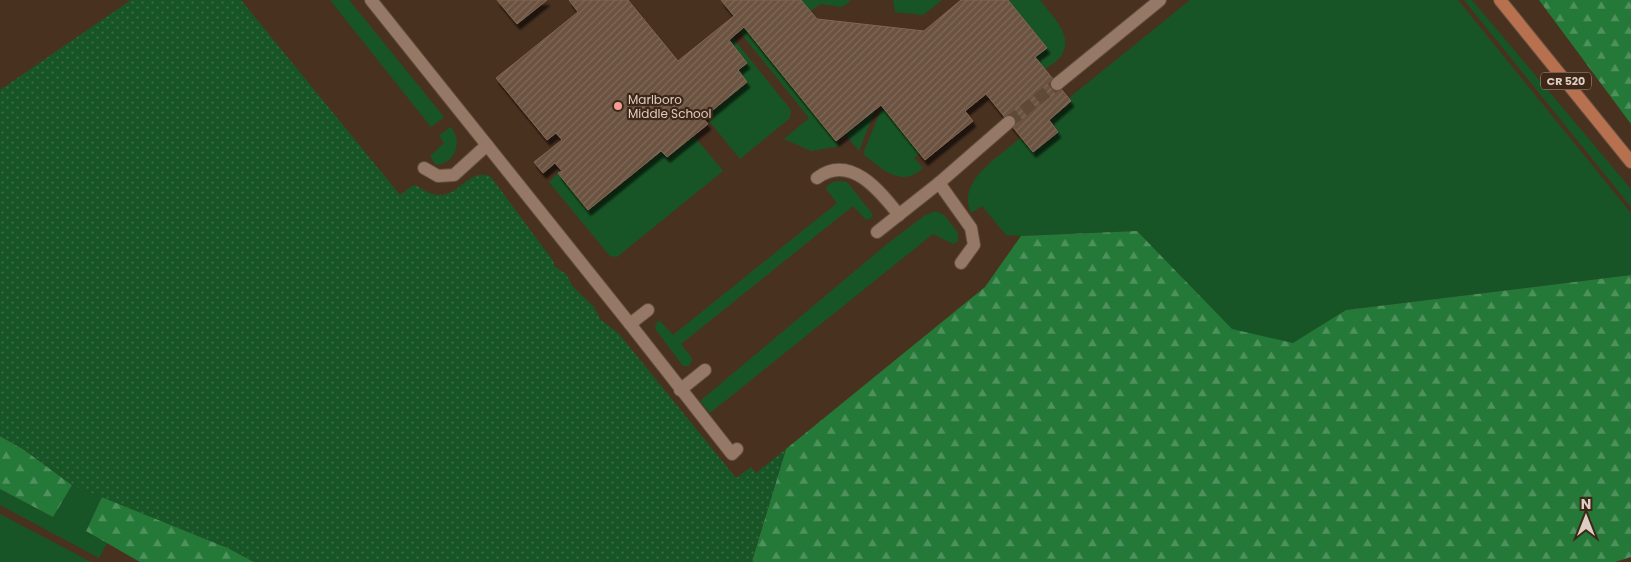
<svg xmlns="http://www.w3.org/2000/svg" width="1631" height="562" font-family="Poppins,sans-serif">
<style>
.grass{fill:#185526}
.forest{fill:url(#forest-firs)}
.park{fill:url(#park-dots)}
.building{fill:url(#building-hatch);stroke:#816653;filter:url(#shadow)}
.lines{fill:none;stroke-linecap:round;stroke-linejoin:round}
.minor-tunnel{stroke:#5f4939;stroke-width:12;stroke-dasharray:12 6;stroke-linecap:butt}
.minor-casing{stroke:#624f40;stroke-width:14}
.major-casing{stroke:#624f40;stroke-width:14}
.minor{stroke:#957966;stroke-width:12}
.major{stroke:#b7714f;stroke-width:12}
.poi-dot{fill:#f59c95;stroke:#3e2717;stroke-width:2}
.labels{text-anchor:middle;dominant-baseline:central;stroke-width:4.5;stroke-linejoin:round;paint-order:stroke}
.shield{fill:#3e2717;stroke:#ad9c90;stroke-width:1}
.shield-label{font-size:11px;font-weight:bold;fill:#ddcec4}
.poi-label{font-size:12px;fill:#ddcec4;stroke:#3e2717;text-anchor:start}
</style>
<defs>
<pattern id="forest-firs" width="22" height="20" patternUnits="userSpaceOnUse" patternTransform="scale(1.25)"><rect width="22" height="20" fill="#247938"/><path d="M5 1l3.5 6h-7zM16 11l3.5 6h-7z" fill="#4e915c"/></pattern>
<pattern id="park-dots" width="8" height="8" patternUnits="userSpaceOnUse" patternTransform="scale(1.25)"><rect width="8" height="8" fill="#185526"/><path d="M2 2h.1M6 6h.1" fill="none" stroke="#396c44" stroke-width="1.8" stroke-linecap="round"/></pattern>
<pattern id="building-hatch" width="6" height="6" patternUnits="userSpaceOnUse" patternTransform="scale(1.25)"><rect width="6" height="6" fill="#6b5240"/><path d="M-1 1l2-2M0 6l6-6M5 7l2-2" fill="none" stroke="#806a5a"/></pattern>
<filter id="shadow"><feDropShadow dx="3" dy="5.5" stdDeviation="1" flood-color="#0009"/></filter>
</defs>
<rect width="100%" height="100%" fill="#493120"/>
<g class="grass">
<polygon points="330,0 349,0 444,117 431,127"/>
<polygon points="801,0 850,0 850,1 842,7 821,4 810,11"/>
<polygon points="893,0 942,0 923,15 895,12"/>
<path d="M1008,0H1040C1051,15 1075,36 1061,56C1058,61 1050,65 1045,69L1035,57L1046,48Z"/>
<path d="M1190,0H1458L1631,213V275L1346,310L1293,344L1232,330L1137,231L1021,236L1006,235L982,206L971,213C970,209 968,205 968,201C966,175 1004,153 1021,137L1033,152L1058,132L1049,120L1071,102L1069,98Z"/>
<polygon points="1464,0 1472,0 1631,189 1631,207"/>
<polygon points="744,27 836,141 841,146 811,151 784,139 809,118 739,31"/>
<polygon points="732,37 791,110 790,118 740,159 705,116 747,82 738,70 747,63 729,40"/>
<path d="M882,107L920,153L914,158L923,168C901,189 881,168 863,154Z"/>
<polygon points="875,110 859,151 845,134"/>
<path d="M450,127C464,140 455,164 436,165L430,156L444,143L439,136Z"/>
<polygon points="694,136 723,171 617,257 610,256 549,182 558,173 588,210 661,151 667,157"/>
<polygon points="839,181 847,182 871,212 873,215 871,218 866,220 853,206 681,344 692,358 691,363 688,366 683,366 656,330 655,325 657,322 660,321 673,335 837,203 827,190 826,187 833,182"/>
<polygon points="935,211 944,215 958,233 958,241 953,244 933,234 710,413 700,401 887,244 924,216"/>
<polygon points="72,485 102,497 86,531 107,543 99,558 0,505 0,489 53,517"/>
<polygon points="0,514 91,562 0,562"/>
</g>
<g class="forest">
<polygon points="1539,0 1631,0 1631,124"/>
<polygon points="1137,231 1232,329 1293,343 1346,310 1631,275 1631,557 1615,562 754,562 752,561 786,449 985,287 1021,236"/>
<polygon points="0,436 23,449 72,485 53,517 0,489"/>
<polygon points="102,497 228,548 254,562 140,562 86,531"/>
</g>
<path class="park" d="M131,0H241L400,195L412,186L416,185C457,216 463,164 491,177L554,262V266L566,274L573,287L594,307L600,319L619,334L736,478L751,467L756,473L786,449L752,560L754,562H254L228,548L72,485L23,449L0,436V90Z"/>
<g class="building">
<polygon points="497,0 547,0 517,24"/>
<polygon points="569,0 628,0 678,61 734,16 721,0 801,0 817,19 924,31 961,0 1008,0 1047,48 1035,57 1071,101 1049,120 1058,132 1033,152 986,94 965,111 973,121 925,160 881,105 836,141 744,27 729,40 747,63 738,70 747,82 703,118 708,124 667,157 661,151 588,210 558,173 562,171 555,163 543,173 534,162 562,140 556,133 547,140 496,78 578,12"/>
</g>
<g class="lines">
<polyline class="minor-tunnel" points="1009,122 1057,84"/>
<defs>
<g id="minor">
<polyline points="371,0 630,324 732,454 737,449"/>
<polyline points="1057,84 1160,0"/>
<polyline points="424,168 438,176 454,175 487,145"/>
<path d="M817,178C850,153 880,191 899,215"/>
<polyline points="939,183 971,228 974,245 961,263"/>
<polyline points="877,232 939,183 1009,122"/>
<polyline points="630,324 648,310"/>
<polyline points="680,390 705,370"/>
</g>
<polyline id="major" points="1500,0 1631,162"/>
</defs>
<use href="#minor" class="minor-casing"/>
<use href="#major" class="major-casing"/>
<use href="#minor" class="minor"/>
<use href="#major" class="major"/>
</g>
<circle class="poi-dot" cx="618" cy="106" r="5"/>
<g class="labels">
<rect class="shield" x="1541" y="72.5" width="50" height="17" rx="4"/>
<g class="shield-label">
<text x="1566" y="81">CR 520</text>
</g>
<g class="poi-label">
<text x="628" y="99">Marlboro<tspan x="628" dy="14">Middle School</tspan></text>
</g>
</g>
<g transform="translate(1586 517)" stroke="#3e2717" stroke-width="4" paint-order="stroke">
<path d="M0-4L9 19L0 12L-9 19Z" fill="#ddcec4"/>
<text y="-8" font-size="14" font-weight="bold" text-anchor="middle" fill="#ddcec4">N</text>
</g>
</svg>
